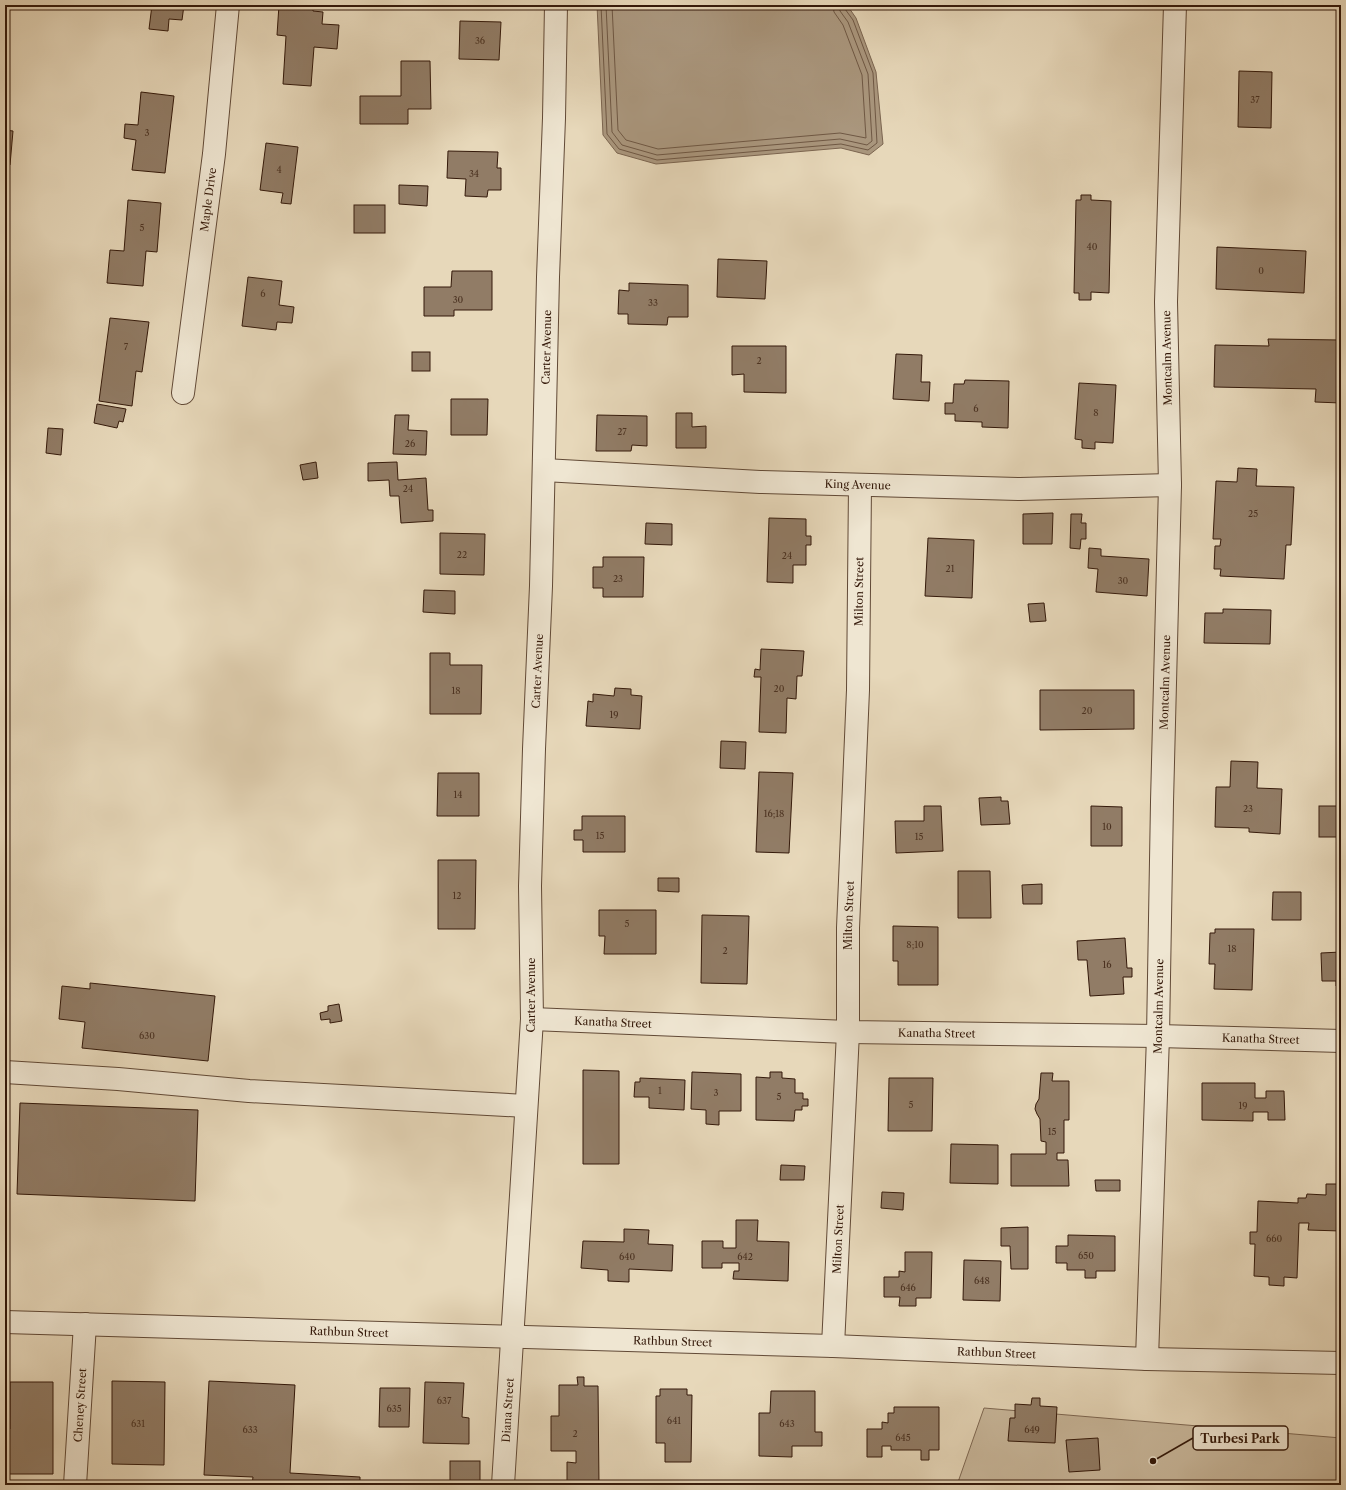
<svg xmlns="http://www.w3.org/2000/svg" width="1346" height="1490" font-family="'Libre Caslon Text',serif">
<style>
.green{fill:#c9b89c;stroke:#7e6853}
.water{fill:#aa977e;stroke:#7b6550}
.lines{fill:none;stroke-linecap:round;stroke-linejoin:round}
.shore{stroke:#6f5844;stroke-width:1}
.building{fill:#917c66;stroke:#34190a}
.minor-casing{stroke:#614936;stroke-width:24}
.minor{stroke:#efe6d2;stroke-width:22}
.labels{text-anchor:middle;dominant-baseline:central;stroke-width:4;stroke-linejoin:round;paint-order:stroke}
.number-label{font-size:9px;fill:#4b3221}
.street-label{font-size:11px;fill:#34190a;stroke:#efe6d2}
.leader{fill:none;stroke:#34190a;stroke-width:1.5}
.callout-dot{fill:#34190a;stroke:#efe6d2;stroke-width:1.5}
.callout{fill:#efe6d2;stroke:#34190a;stroke-width:1.5}
.callout-label{font-size:12px;text-anchor:middle;font-weight:bold;fill:#34190a}
</style>
<rect width="100%" height="100%" fill="#e7d8ba"/>
<filter id="stains"><feTurbulence type="fractalNoise" baseFrequency=".005" numOctaves="4"/><feColorMatrix values="0 0 0 0 .2 0 0 0 0 .09 0 0 0 0 .02 0 0 0 .5 -.17"/></filter>
<radialGradient id="worn" r=".72"><stop offset=".6" stop-color="#630" stop-opacity="0"/><stop offset="1" stop-color="#630" stop-opacity=".3"/></radialGradient>
<polygon class="green" points="984,1408 1341,1438 1341,1485 957,1485"/>
<polygon class="water" points="597,5 847,5 856,18 876,72 883,144 869,155 841,148 656,164 617,153 603,135"/>
<g class="lines">
<g class="shore">
<polyline points="601,5 607,134 619,149 657,160 841,144 868,150 877,143 873,73 853,20 845,9 844,5"/>
<polyline points="606,5 612,132 622,145 657,155 840,139 867,145 872,141 868,74 848,22 840,11 839,5"/>
<polyline points="612,5 618,130 626,140 658,149 840,133 866,138 862,75 843,25 834,12 833,5"/>
</g>
</g>
<g class="building">
<polygon points="152,5 184,5 182,20 169,19 168,31 149,29"/>
<polygon points="279,5 313,5 313,11 323,12 322,24 339,25 337,49 314,47 311,86 283,84 286,36 277,35"/>
<rect x="1243" y="5" width="32" height="3"/>
<polygon points="460,21 501,22 499,60 459,59"/>
<polygon points="401,61 430,61 431,109 408,109 408,124 360,124 360,96 401,96"/>
<polygon points="1239,71 1272,72 1271,128 1238,127"/>
<polygon points="5,81 7,81 5,98"/>
<polygon points="141,92 174,96 165,173 132,170 136,140 124,138 125,124 138,125"/>
<polygon points="5,130 13,131 10,165 5,164"/>
<polygon points="266,143 298,147 291,204 281,203 283,193 260,190"/>
<polygon points="448,151 498,152 497,168 501,168 501,190 488,190 487,197 465,196 466,179 447,178"/>
<polygon points="399,185 428,186 427,206 399,204"/>
<polygon points="1081,195 1091,195 1091,200 1111,201 1109,293 1091,292 1091,300 1079,300 1079,293 1074,293 1076,200 1081,200"/>
<polygon points="128,200 161,203 157,252 146,251 143,286 107,283 110,250 124,251"/>
<rect x="354" y="205" width="31" height="28"/>
<polygon points="1217,247 1306,251 1304,293 1216,289"/>
<polygon points="718,259 767,261 765,299 717,297"/>
<polygon points="452,271 492,271 492,310 454,310 454,316 424,316 424,287 451,287"/>
<polygon points="248,277 282,281 279,305 294,307 292,323 277,322 276,330 242,326"/>
<polygon points="629,283 688,285 688,317 668,317 667,325 628,324 628,314 618,314 619,290 629,291"/>
<polygon points="110,318 149,322 142,372 136,371 132,406 99,401"/>
<polygon points="1268,339 1341,340 1341,403 1315,402 1316,389 1214,387 1215,345 1269,346"/>
<polygon points="732,346 786,346 786,393 744,392 744,374 732,375"/>
<rect x="412" y="352" width="18" height="19"/>
<polygon points="896,354 922,355 921,382 930,382 929,401 893,399"/>
<polygon points="965,380 1009,381 1008,428 982,427 982,422 955,421 955,414 945,414 945,403 953,403 954,384 964,384"/>
<polygon points="1079,383 1116,385 1113,443 1095,442 1095,449 1082,448 1082,440 1075,439"/>
<polygon points="451,399 488,399 487,435 451,435"/>
<polygon points="97,404 126,409 123,422 119,421 117,428 94,423"/>
<polygon points="676,413 692,413 692,427 706,426 706,448 676,448"/>
<polygon points="395,415 409,415 408,430 427,431 426,455 393,454"/>
<polygon points="597,415 647,416 647,446 632,445 631,451 596,451"/>
<polygon points="48,428 63,429 61,455 46,453"/>
<polygon points="316,462 318,478 303,480 300,465"/>
<polygon points="397,462 398,480 426,478 428,510 433,510 433,521 401,523 399,496 390,496 389,480 368,481 368,463"/>
<polygon points="1238,468 1257,469 1256,486 1294,487 1291,545 1286,545 1284,579 1220,576 1221,569 1214,569 1215,546 1220,546 1221,539 1213,539 1216,481 1237,482"/>
<polygon points="1053,513 1052,544 1023,544 1023,514"/>
<polygon points="1071,514 1082,514 1081,523 1086,523 1086,539 1081,539 1080,549 1070,548"/>
<polygon points="769,518 806,519 806,536 811,536 811,545 806,545 806,565 793,565 793,583 767,582"/>
<polygon points="646,523 672,524 672,545 645,544"/>
<polygon points="440,533 485,534 484,575 440,574"/>
<polygon points="928,538 974,540 972,598 925,596"/>
<polygon points="1089,548 1101,549 1101,556 1149,559 1147,596 1096,592 1098,569 1088,568"/>
<polygon points="603,557 644,557 643,597 603,597 603,588 593,588 593,567 603,567"/>
<polygon points="424,590 455,591 455,614 423,612"/>
<polygon points="1044,603 1046,621 1030,622 1028,604"/>
<polygon points="1223,609 1271,610 1270,644 1204,643 1205,613 1223,613"/>
<polygon points="761,649 804,651 802,676 797,676 796,699 787,698 786,733 759,732 761,677 754,677 755,669 760,670"/>
<polygon points="430,653 450,653 450,665 482,665 481,714 430,714"/>
<polygon points="615,688 631,689 631,695 642,696 640,729 586,726 588,701 593,702 593,694 614,696"/>
<polygon points="1040,690 1134,690 1134,729 1040,730"/>
<polygon points="721,741 746,742 745,769 720,768"/>
<polygon points="1231,761 1258,762 1257,788 1282,789 1280,834 1249,832 1249,828 1215,827 1216,787 1230,787"/>
<polygon points="759,772 793,773 789,853 756,852"/>
<polygon points="438,773 479,773 479,816 437,816"/>
<polygon points="1001,797 1001,801 1008,801 1010,824 981,825 979,798"/>
<polygon points="924,806 941,806 943,851 896,853 895,821 924,821"/>
<polygon points="1091,806 1122,807 1122,846 1091,846"/>
<rect x="1319" y="806" width="22" height="31"/>
<polygon points="582,816 625,816 625,852 583,852 583,840 574,840 574,830 582,830"/>
<polygon points="438,860 476,860 475,929 438,929"/>
<polygon points="958,871 990,871 991,918 958,918"/>
<polygon points="658,878 679,878 679,892 658,891"/>
<polygon points="1042,884 1042,904 1023,904 1022,885"/>
<polygon points="1273,892 1301,892 1301,920 1272,920"/>
<polygon points="599,910 656,910 656,954 604,954 605,936 599,936"/>
<polygon points="702,915 749,916 747,984 701,983"/>
<polygon points="893,926 938,927 938,985 898,985 898,961 893,961"/>
<polygon points="1215,929 1254,929 1252,990 1214,989 1215,964 1209,964 1210,933 1215,933"/>
<polygon points="1125,938 1127,968 1132,968 1132,977 1123,977 1124,994 1090,996 1087,960 1078,960 1077,941"/>
<polygon points="1341,952 1341,986 1336,986 1336,981 1322,981 1321,953"/>
<polygon points="90,983 215,996 208,1061 82,1048 85,1022 59,1019 62,986 90,989"/>
<polygon points="339,1004 342,1021 330,1023 330,1019 321,1020 320,1013 328,1011 328,1006"/>
<polygon points="583,1070 619,1071 619,1164 583,1164"/>
<polygon points="692,1072 741,1074 741,1111 719,1111 719,1125 706,1124 706,1110 691,1109"/>
<polygon points="770,1072 782,1072 782,1078 795,1079 795,1093 803,1093 803,1099 808,1099 808,1106 802,1106 802,1110 795,1110 794,1121 756,1120 756,1077 770,1078"/>
<polygon points="1041,1073 1053,1073 1052,1081 1069,1081 1069,1120 1064,1120 1064,1153 1057,1153 1057,1160 1068,1160 1069,1186 1011,1186 1011,1154 1046,1154 1046,1142 1041,1141 1040,1119 1037,1114 1035,1109 1036,1104 1039,1099"/>
<polygon points="640,1078 685,1080 684,1110 649,1108 649,1097 634,1097 635,1082 640,1082"/>
<polygon points="889,1078 933,1078 932,1131 888,1131"/>
<polygon points="1202,1083 1255,1083 1255,1098 1266,1098 1266,1091 1284,1091 1285,1120 1268,1120 1268,1112 1253,1112 1253,1121 1202,1120"/>
<polygon points="20,1103 198,1110 195,1201 17,1194"/>
<polygon points="951,1144 998,1145 998,1184 950,1183"/>
<polygon points="781,1165 805,1166 804,1180 780,1180"/>
<polygon points="1095,1180 1120,1180 1120,1191 1096,1191"/>
<polygon points="1326,1184 1341,1184 1341,1231 1308,1230 1309,1223 1299,1223 1297,1278 1284,1277 1284,1286 1269,1285 1269,1277 1254,1276 1255,1244 1250,1244 1250,1232 1257,1232 1258,1201 1298,1203 1298,1198 1306,1198 1307,1194 1326,1195"/>
<polygon points="882,1192 904,1193 903,1210 881,1208"/>
<polygon points="736,1220 758,1220 757,1241 789,1242 788,1281 733,1279 734,1271 739,1271 739,1263 722,1263 722,1268 702,1268 702,1241 723,1241 723,1248 736,1248"/>
<polygon points="1028,1227 1028,1269 1011,1269 1010,1246 1001,1246 1001,1228"/>
<polygon points="624,1229 649,1230 648,1244 673,1245 672,1271 629,1269 629,1282 608,1281 608,1270 581,1268 583,1241 624,1242"/>
<polygon points="1068,1235 1115,1236 1115,1271 1096,1271 1096,1278 1085,1278 1085,1270 1067,1270 1067,1263 1056,1263 1056,1246 1068,1246"/>
<polygon points="905,1252 932,1252 931,1298 916,1298 916,1306 899,1306 900,1297 884,1297 884,1277 899,1277 899,1271 905,1272"/>
<polygon points="964,1260 1001,1261 1000,1301 963,1300"/>
<polygon points="577,1377 584,1377 584,1386 598,1386 599,1485 567,1485 567,1462 576,1463 576,1451 551,1451 551,1416 559,1416 559,1385 578,1385"/>
<polygon points="112,1381 165,1382 164,1465 112,1464"/>
<polygon points="209,1381 295,1385 290,1473 360,1477 360,1485 252,1485 253,1477 204,1475"/>
<polygon points="10,1382 53,1382 53,1474 5,1474 5,1429 10,1429"/>
<polygon points="425,1382 464,1383 462,1417 469,1418 469,1444 423,1443"/>
<polygon points="380,1388 410,1388 409,1427 379,1427"/>
<polygon points="660,1389 687,1389 687,1395 692,1395 691,1462 665,1462 665,1443 656,1443 656,1396 660,1396"/>
<polygon points="771,1391 815,1391 815,1432 822,1432 822,1446 792,1446 792,1457 759,1456 759,1413 770,1413"/>
<polygon points="1032,1398 1040,1398 1040,1406 1057,1407 1055,1443 1008,1441 1010,1418 1015,1418 1015,1404 1031,1405"/>
<polygon points="894,1407 939,1407 939,1450 929,1450 929,1460 921,1460 921,1450 891,1450 891,1446 882,1446 882,1457 867,1457 867,1429 882,1429 882,1422 888,1423 888,1413 894,1413"/>
<polygon points="1098,1438 1100,1470 1069,1472 1066,1440"/>
<rect x="450" y="1461" width="30" height="24"/>
</g>
<g class="lines">
<defs>
<g id="minor">
<path id="s1" d="M183,393L214,154L228,5"/>
<path id="s2" d="M544,470L760,482L1020,489L1170,485"/>
<path id="s3" d="M532,1019L848,1032L1158,1036L1341,1041"/>
<polyline points="5,1072 118,1079 249,1091 526,1106"/>
<path id="s4" d="M5,1322L833,1346L1147,1359L1341,1363"/>
<path id="s5" d="M833,1346L848,1032V928L858,690L860,485"/>
<path id="s6" d="M1147,1359L1158,1036L1162,802L1170,485L1166,302L1175,5"/>
<path id="s7" d="M75,1485L85,1324"/>
<path id="s8" d="M503,1485L532,1019L530,886L534,749L541,586L548,277L554,118L556,5"/>
</g>
</defs>
<use href="#minor" class="minor-casing"/>
<use href="#minor" class="minor"/>
</g>
<g class="labels">
<g class="number-label">
<text x="480" y="40">36</text>
<text x="1255" y="99">37</text>
<text x="147" y="132">3</text>
<text x="279" y="169">4</text>
<text x="474" y="173">34</text>
<text x="142" y="227">5</text>
<text x="1092" y="246">40</text>
<text x="1261" y="270">0</text>
<text x="263" y="293">6</text>
<text x="458" y="299">30</text>
<text x="653" y="302">33</text>
<text x="126" y="346">7</text>
<text x="759" y="360">2</text>
<text x="976" y="408">6</text>
<text x="1096" y="412">8</text>
<text x="622" y="431">27</text>
<text x="410" y="443">26</text>
<text x="408" y="488">24</text>
<text x="1253" y="513">25</text>
<text x="462" y="554">22</text>
<text x="787" y="555">24</text>
<text x="950" y="568">21</text>
<text x="618" y="578">23</text>
<text x="1123" y="580">30</text>
<text x="779" y="688">20</text>
<text x="456" y="690">18</text>
<text x="1087" y="710">20</text>
<text x="614" y="714">19</text>
<text x="458" y="794">14</text>
<text x="1248" y="808">23</text>
<text x="774" y="813">16;18</text>
<text x="1107" y="826">10</text>
<text x="600" y="835">15</text>
<text x="919" y="836">15</text>
<text x="457" y="895">12</text>
<text x="627" y="923">5</text>
<text x="915" y="944">8;10</text>
<text x="1232" y="948">18</text>
<text x="725" y="950">2</text>
<text x="1107" y="964">16</text>
<text x="147" y="1035">630</text>
<text x="660" y="1090">1</text>
<text x="716" y="1092">3</text>
<text x="779" y="1096">5</text>
<text x="911" y="1104">5</text>
<text x="1243" y="1105">19</text>
<text x="1052" y="1131">15</text>
<text x="1274" y="1238">660</text>
<text x="1086" y="1255">650</text>
<text x="627" y="1256">640</text>
<text x="745" y="1256">642</text>
<text x="982" y="1280">648</text>
<text x="908" y="1287">646</text>
<text x="444" y="1400">637</text>
<text x="394" y="1408">635</text>
<text x="674" y="1420">641</text>
<text x="138" y="1423">631</text>
<text x="787" y="1423">643</text>
<text x="250" y="1429">633</text>
<text x="1032" y="1429">649</text>
<text x="575" y="1433">2</text>
<text x="903" y="1437">645</text>
</g>
<g class="street-label">
<text stroke="none"><textPath href="#s1" startOffset="195">Maple Drive</textPath></text>
<text stroke="none"><textPath href="#s8" startOffset="1139">Carter Avenue</textPath></text>
<text transform="translate(1167 358) rotate(-91)">Montcalm Avenue</text>
<text stroke="none"><textPath href="#s2" startOffset="314">King Avenue</textPath></text>
<text stroke="none"><textPath href="#s5" startOffset="755">Milton Street</textPath></text>
<text stroke="none"><textPath href="#s8" startOffset="815">Carter Avenue</textPath></text>
<text stroke="none"><textPath href="#s6" startOffset="677">Montcalm Avenue</textPath></text>
<text stroke="none"><textPath href="#s5" startOffset="431">Milton Street</textPath></text>
<text transform="translate(531 995) rotate(-90)">Carter Avenue</text>
<text stroke="none"><textPath href="#s6" startOffset="353">Montcalm Avenue</textPath></text>
<text stroke="none"><textPath href="#s3" startOffset="81">Kanatha Street</textPath></text>
<text stroke="none"><textPath href="#s3" startOffset="405">Kanatha Street</textPath></text>
<text stroke="none"><textPath href="#s3" startOffset="729">Kanatha Street</textPath></text>
<text stroke="none"><textPath href="#s5" startOffset="107">Milton Street</textPath></text>
<text stroke="none"><textPath href="#s4" startOffset="344">Rathbun Street</textPath></text>
<text stroke="none"><textPath href="#s4" startOffset="668">Rathbun Street</textPath></text>
<text stroke="none"><textPath href="#s4" startOffset="992">Rathbun Street</textPath></text>
<text stroke="none"><textPath href="#s7" startOffset="80">Cheney Street</textPath></text>
<text stroke="none"><textPath href="#s8" startOffset="75">Diana Street</textPath></text>
</g>
</g>
<path class="leader" d="M1153 1461L1193 1438"/>
<circle class="callout-dot" cx="1153" cy="1461" r="4"/>
<rect class="callout" x="1193" y="1426" width="95" height="24" rx="4"/>
<g class="callout-label">
<text x="1240" y="1443">Turbesi Park</text>
</g>
<rect width="1346" height="1490" fill="none" stroke="#e7d8ba" stroke-width="20"/>
<rect x="6" y="6" width="1334" height="1478" fill="none" stroke="#34190a" stroke-width="2"/>
<rect x="10" y="10" width="1326" height="1470" fill="none" stroke="#34190a"/>
<rect width="100%" height="100%" filter="url(#stains)"/>
<rect width="100%" height="100%" fill="url(#worn)"/>
</svg>
